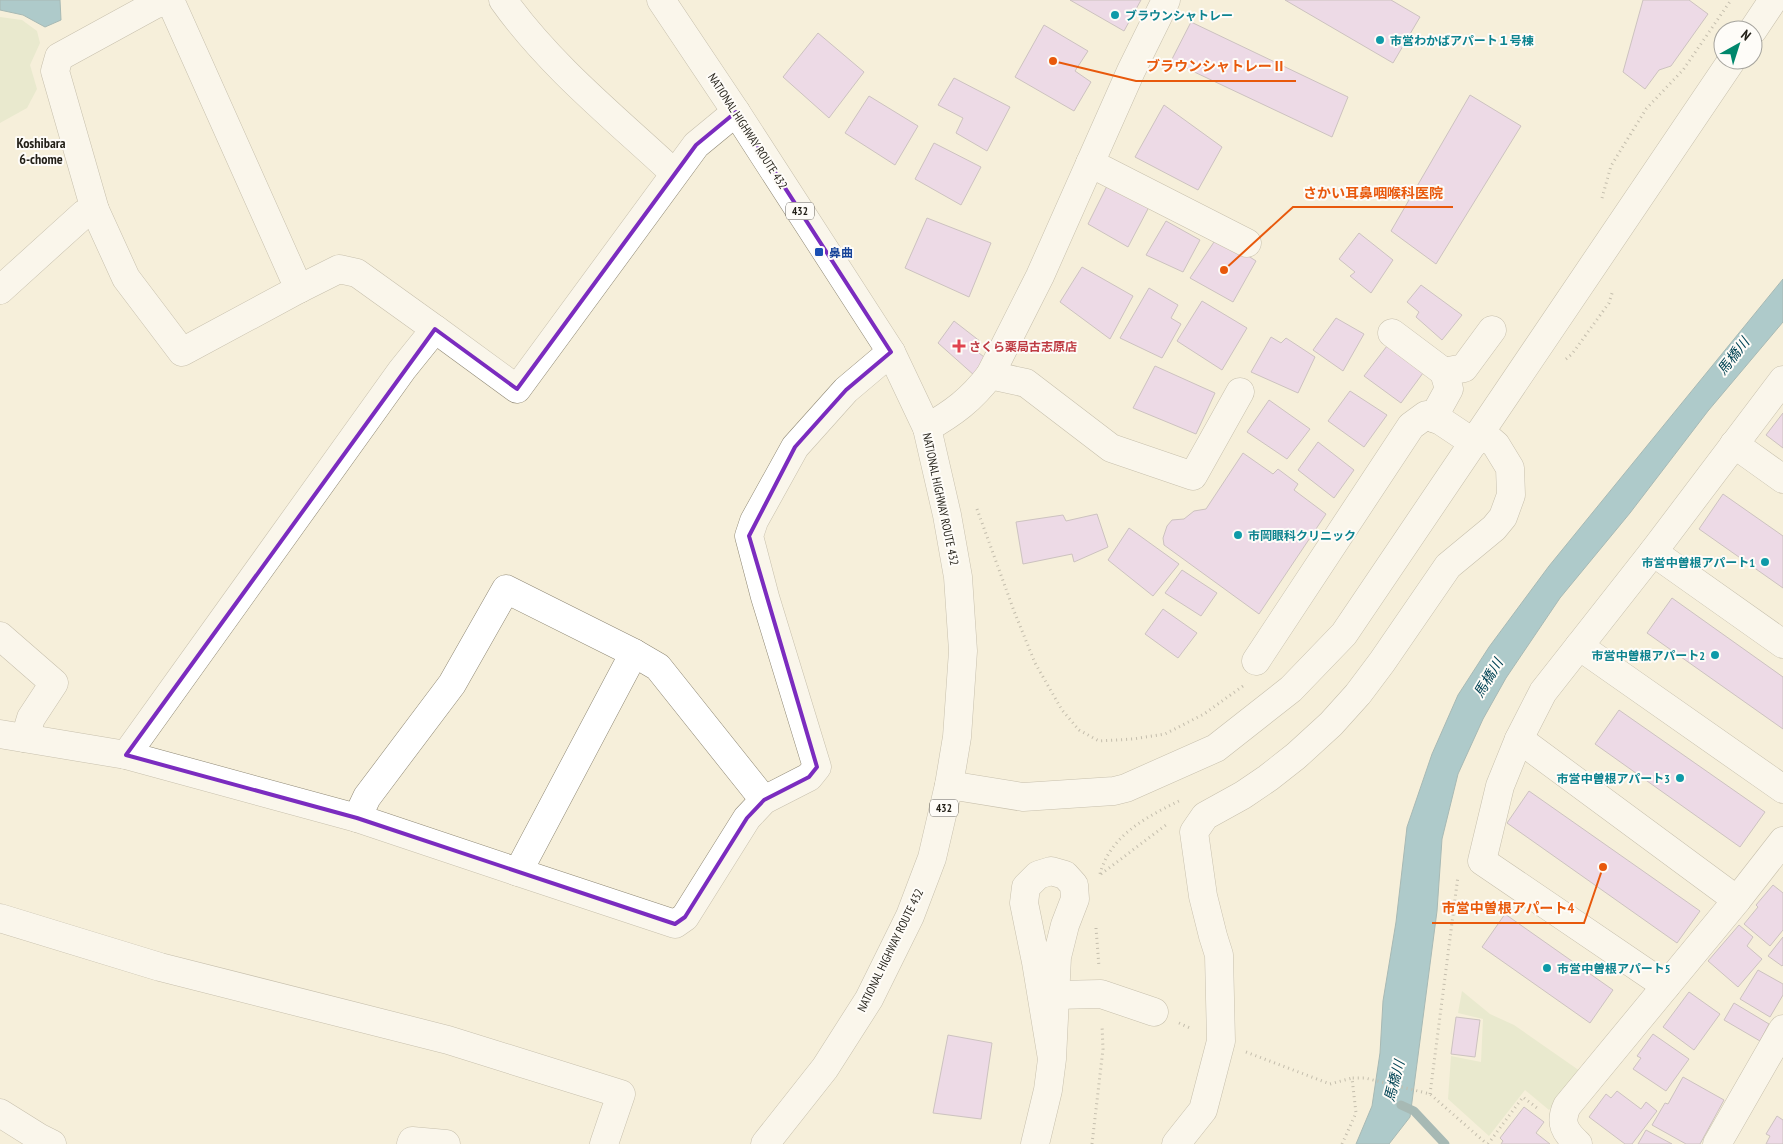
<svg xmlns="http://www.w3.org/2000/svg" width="1783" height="1144" font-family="'PT Sans Narrow','Noto Sans JP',sans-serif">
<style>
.green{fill:#d9e3be}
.water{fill:#589eb5;stroke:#487886}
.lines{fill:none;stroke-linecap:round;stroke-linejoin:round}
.stream{stroke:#487886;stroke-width:9}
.building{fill:#e3c0f3;stroke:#998c9e}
.minor-casing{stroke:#8f8875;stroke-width:29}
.highway-casing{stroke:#8f8875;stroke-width:29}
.path{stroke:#878274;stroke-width:3;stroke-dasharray:1 4;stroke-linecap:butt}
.minor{stroke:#fff;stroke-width:28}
.highway{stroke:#fff;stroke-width:28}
.marked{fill:none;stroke:#7b2cbf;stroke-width:4;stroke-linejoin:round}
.culture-dot{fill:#0f9aa8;stroke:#fefcf8;stroke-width:2}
.transit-dot{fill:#1a4fb4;stroke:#fefcf8;stroke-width:2}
.health-dot{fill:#e0444e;stroke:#fefcf8;stroke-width:2}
.labels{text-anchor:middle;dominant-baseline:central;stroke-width:4;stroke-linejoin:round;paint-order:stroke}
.shield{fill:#fefcf8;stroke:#64615a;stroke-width:1}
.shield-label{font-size:11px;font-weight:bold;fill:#221f17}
.culture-label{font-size:12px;font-weight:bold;fill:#0d838f;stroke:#fefcf8;text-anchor:start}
.street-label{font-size:12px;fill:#221f17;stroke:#fefcf8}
.transit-label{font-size:12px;font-weight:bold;fill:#164399;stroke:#fefcf8;text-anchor:start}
.health-label{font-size:12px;font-weight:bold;fill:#be3a42;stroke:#fefcf8;text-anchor:start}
.neighbourhood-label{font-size:14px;font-weight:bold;fill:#221f17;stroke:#fefcf8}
.water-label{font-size:14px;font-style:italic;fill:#004354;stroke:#fefcf8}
.leader{fill:none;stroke:#e8590c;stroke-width:2}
.callout-dot{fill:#e8590c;stroke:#fefcf8;stroke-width:2}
.callout-label{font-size:14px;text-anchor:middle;font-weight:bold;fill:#e8590c;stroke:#fefcf8;stroke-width:4;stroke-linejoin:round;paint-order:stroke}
</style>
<rect width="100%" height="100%" fill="#f6efda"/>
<g class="green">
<polygon points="0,17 22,20 37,31 40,43 30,65 37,89 27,108 0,123"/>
<polygon points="1462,991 1490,1014 1514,1025 1580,1071 1549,1110 1525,1090 1489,1136 1448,1099 1451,1056 1481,1062 1483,1019 1458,1013"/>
</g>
<g class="water">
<polygon points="0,0 60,0 61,20 45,27 23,15 0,10"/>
<polygon points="1783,279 1783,322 1708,411 1630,513 1560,598 1506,678 1483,719 1458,774 1442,839 1437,911 1410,1117 1389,1144 1356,1144 1372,1106 1380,1053 1383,1001 1396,922 1407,827 1432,754 1458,695 1489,647 1549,566"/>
</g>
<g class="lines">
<polyline class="stream" points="1401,1105 1414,1111 1445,1144"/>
</g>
<g class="building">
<polygon points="1070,0 1141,0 1124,31"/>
<polygon points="1285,0 1391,0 1420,17 1393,63"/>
<polygon points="1643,0 1689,0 1708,14 1671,66 1659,70 1645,89 1623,72"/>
<polygon points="1191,22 1348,97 1332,137 1171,61"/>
<polygon points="1044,25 1088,51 1075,71 1091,82 1074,111 1015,77"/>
<polygon points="818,33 864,72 829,118 783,77"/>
<polygon points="954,78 1010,107 987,151 956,133 963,118 938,105"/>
<polygon points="1470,95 1521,126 1436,264 1391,231"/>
<polygon points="869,96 918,126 895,165 845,133"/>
<polygon points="1164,105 1222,147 1198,190 1135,157"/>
<polygon points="934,143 981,167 961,205 915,179"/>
<polygon points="1107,186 1149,207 1128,247 1088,224"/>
<polygon points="927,218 991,243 969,297 905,268"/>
<polygon points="1166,221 1200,240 1183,272 1146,255"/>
<polygon points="1359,233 1393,260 1371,293 1350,276 1355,272 1339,259"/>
<polygon points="1218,236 1256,261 1233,302 1190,278"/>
<polygon points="1082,267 1133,296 1110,339 1060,302"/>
<polygon points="1421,285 1462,315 1442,340 1416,317 1419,312 1407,302"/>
<polygon points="1149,288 1178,305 1171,318 1181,324 1162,358 1120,338"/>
<polygon points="1202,301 1247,328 1222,370 1177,341"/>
<polygon points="1336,318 1364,334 1343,371 1313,350"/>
<polygon points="954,321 981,342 975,350 988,360 975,376 938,343"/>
<polygon points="1271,337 1281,343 1286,338 1315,357 1298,393 1251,372"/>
<polygon points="1387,346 1423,373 1401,403 1364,376"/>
<polygon points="1155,366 1215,393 1196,434 1133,408"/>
<polygon points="1350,391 1387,415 1364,447 1328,421"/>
<polygon points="1269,400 1310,429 1287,459 1247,432"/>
<polygon points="1783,413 1783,448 1766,435"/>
<polygon points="1318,442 1354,470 1334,498 1298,470"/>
<polygon points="1243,453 1273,474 1278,469 1298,484 1294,490 1326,514 1259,614 1164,545 1163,538 1167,526 1172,520 1184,519 1194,511 1206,509"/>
<polygon points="1723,494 1783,536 1783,588 1699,529"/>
<polygon points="1097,514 1108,547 1074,562 1072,554 1023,564 1016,522 1063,515 1066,521"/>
<polygon points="1129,528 1179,564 1153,596 1108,560"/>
<polygon points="1182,570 1217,593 1201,616 1165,593"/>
<polygon points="1672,598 1783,677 1783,729 1647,633"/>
<polygon points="1163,609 1197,633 1178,658 1145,634"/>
<polygon points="1619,710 1765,812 1740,847 1595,744"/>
<polygon points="1529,791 1700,911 1677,943 1507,823"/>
<polygon points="1773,885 1783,893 1783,930 1770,946 1744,924 1758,907 1756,905"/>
<polygon points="1505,914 1613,990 1590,1023 1482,947"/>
<polygon points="1739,925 1753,937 1747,946 1762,959 1738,987 1708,961"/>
<polygon points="1783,937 1783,965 1782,966 1768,956"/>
<polygon points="1758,970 1783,984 1783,995 1770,1017 1740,999"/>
<polygon points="1689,992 1720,1014 1694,1050 1663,1027"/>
<polygon points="1734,1003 1769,1024 1760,1041 1724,1020"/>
<polygon points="1456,1017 1480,1020 1475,1057 1451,1054"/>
<polygon points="1653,1034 1689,1059 1666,1091 1633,1069 1641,1058 1637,1056"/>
<polygon points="948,1035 992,1043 981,1119 933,1113"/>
<polygon points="1683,1077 1724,1100 1700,1144 1686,1144 1652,1125 1665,1103 1668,1104"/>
<polygon points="1617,1091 1641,1109 1646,1102 1657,1111 1632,1144 1625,1144 1589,1117 1606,1094 1611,1098"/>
<polygon points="1524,1107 1544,1122 1536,1133 1550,1144 1501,1144 1503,1141 1500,1138"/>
<polygon points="1777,1116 1783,1120 1783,1144 1766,1144 1770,1136 1766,1134"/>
<polygon points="1646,1130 1672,1144 1638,1144"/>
</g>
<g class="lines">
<defs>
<g id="minor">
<polyline points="170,0 299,289"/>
<path d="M503,0C550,66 615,118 674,173"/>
<polyline points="1753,30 1773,0"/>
<polyline points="1090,163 1247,243"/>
<polyline points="95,210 126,278 182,352 299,289 339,269 357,273 435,329"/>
<polyline points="0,290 84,214 95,210 55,71 59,57 154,5 170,0"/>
<polyline points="1392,333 1444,372 1449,389 1433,418"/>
<polyline points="1444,372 1464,368 1492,330"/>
<polyline points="990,375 1026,383 1111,448 1193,476 1240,392"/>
<path d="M927,428C953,413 971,400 990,375L1040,276L1131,71L1166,0"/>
<polyline points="1734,444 1783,479"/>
<polyline points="1653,552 1783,644"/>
<polyline points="0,636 54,683 31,718 25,738"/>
<polyline points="1579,646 1783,789"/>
<polyline points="1256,661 1411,426 1426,415 1441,421 1474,443"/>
<polyline points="0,734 126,755 357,818 367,797 452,684 506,589 634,653 658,667 764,800"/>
<polyline points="1519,739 1737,900"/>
<polyline points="126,755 402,370 435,329 517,389 696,145 736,112"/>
<polyline points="949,785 1023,797 1114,791 1126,788 1216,748 1291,689 1344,634 1732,60"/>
<polyline points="357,818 518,872 634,653"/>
<polyline points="518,872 675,924 685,917 747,818 764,800 809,777 817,767 765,597 749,536 754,521 795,447 846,390 891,352"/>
<polyline points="0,918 160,967 448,1040 621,1094 604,1144"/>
<polyline points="1666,986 1482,861 1500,786 1519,739 1543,692 1653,552 1783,380"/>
<polyline points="1055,995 1101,994 1154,1012"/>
<polyline points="0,1113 40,1138 52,1144"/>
<polyline points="411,1144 412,1141 446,1144"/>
<polyline points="1035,1144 1048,1090 1052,1059 1057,957 1065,925 1075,899 1074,885 1065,875 1051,871 1038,875 1026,887 1024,903 1036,962 1052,1059"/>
<polyline points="1176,1144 1203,1110 1221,1041 1219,955 1213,936 1203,896 1194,832 1205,816 1243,795 1268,778 1296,756 1331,724 1358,694 1382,662 1448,566 1494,528 1503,517 1511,495 1510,468 1496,445 1481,432"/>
<path d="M1578,1144C1565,1132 1559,1123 1567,1106L1737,900L1783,841"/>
<polyline points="1717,1144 1783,1029"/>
</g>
<polyline id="highway" points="661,0 736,112 891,352 927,428 947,515 958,577 963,651 957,737 949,785 932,858 910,916 869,999 825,1068 765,1144"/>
</defs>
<use href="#minor" class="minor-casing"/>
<use href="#highway" class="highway-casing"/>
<g class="path">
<polyline points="1602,198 1611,166 1646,109 1683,70 1731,0"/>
<polyline points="1566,359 1572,354 1609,303 1613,290"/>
<polyline points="977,509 1014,611 1035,663 1062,710 1079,730 1099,741 1133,739 1165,734 1204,714 1243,686"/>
<path d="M1100,874C1110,836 1146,817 1179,801"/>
<polyline points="1101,874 1166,825"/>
<polyline points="1096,928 1099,967"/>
<polyline points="1179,1023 1192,1029"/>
<polyline points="1246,1052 1330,1084 1352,1078"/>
<polyline points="1430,1094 1458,876"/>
<polyline points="1092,1144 1103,1049 1102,1025"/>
<polyline points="1342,1144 1356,1113 1352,1078 1365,1078 1430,1094 1487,1144"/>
<polyline points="1488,1144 1523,1097 1537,1108"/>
</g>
<use href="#minor" class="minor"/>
<use href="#highway" class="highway"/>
</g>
<path d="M0 0H1783V1144H0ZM736,112L891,352L846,390L795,447L749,536L817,767L809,777L764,800L747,818L685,917L675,924L357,818L126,755L435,329L517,389L696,145Z" fill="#f6efda" fill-opacity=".55" fill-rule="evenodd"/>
<path class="marked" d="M736,112L891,352L846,390L795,447L749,536L817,767L809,777L764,800L747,818L685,917L675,924L357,818L126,755L435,329L517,389L696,145Z"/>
<g class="culture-dot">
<circle cx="1115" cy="15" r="5"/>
<circle cx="1380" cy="40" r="5"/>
<circle cx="1238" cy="535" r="5"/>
<circle cx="1765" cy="562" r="5"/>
<circle cx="1715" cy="655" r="5"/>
<circle cx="1680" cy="778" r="5"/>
<circle cx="1547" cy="968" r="5"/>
</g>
<rect class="transit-dot" x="814" y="247" width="10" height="10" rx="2.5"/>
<path class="health-dot" d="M956.5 338.5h5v5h5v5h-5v5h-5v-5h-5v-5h5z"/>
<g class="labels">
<g class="shield">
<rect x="786" y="202.5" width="28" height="17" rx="4"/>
<rect x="930" y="799.5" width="28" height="17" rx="4"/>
</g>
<g class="shield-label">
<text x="800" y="211">432</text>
<text x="944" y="808">432</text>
</g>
<g class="culture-label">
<text x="1125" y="15">ブラウンシャトレー</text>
<text x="1390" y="40">市営わかばアパート１号棟</text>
<text x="1248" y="535">市岡眼科クリニック</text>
<text x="1755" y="562" text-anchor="end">市営中曽根アパート1</text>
<text x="1705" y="655" text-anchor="end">市営中曽根アパート2</text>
<text x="1670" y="778" text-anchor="end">市営中曽根アパート3</text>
<text x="1557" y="968">市営中曽根アパート5</text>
</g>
<g class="street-label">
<text transform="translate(748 131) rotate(57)">NATIONAL HIGHWAY ROUTE 432</text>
<text transform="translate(941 499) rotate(78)">NATIONAL HIGHWAY ROUTE 432</text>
<text transform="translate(890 950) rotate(-64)">NATIONAL HIGHWAY ROUTE 432</text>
</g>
<g class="transit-label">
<text x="829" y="252">鼻曲</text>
</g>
<g class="health-label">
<text x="969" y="346">さくら薬局古志原店</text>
</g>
<g class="neighbourhood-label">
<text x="41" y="143">Koshibara<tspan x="41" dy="16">6-chome</tspan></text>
</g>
<g class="water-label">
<text transform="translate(1733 356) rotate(-52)">馬橋川</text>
<text transform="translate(1488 678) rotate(-59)">馬橋川</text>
<text transform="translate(1394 1081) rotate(-75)">馬橋川</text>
</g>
</g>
<path class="leader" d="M1053 61L1136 81H1296M1224 270L1293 207H1453M1603 867L1584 923H1432"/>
<g class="callout-dot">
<circle cx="1053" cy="61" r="5"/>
<circle cx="1224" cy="270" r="5"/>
<circle cx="1603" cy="867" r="5"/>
</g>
<g class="callout-label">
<text x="1216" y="71">ブラウンシャトレーⅡ</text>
<text x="1373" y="198">さかい耳鼻咽喉科医院</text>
<text x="1508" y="913">市営中曽根アパート4</text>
</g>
<g transform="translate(1738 45) rotate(39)"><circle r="24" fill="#fefcf8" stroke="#a6a49e"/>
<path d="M0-4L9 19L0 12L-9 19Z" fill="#00876c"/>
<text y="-8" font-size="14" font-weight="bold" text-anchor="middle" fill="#221f17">N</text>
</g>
</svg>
